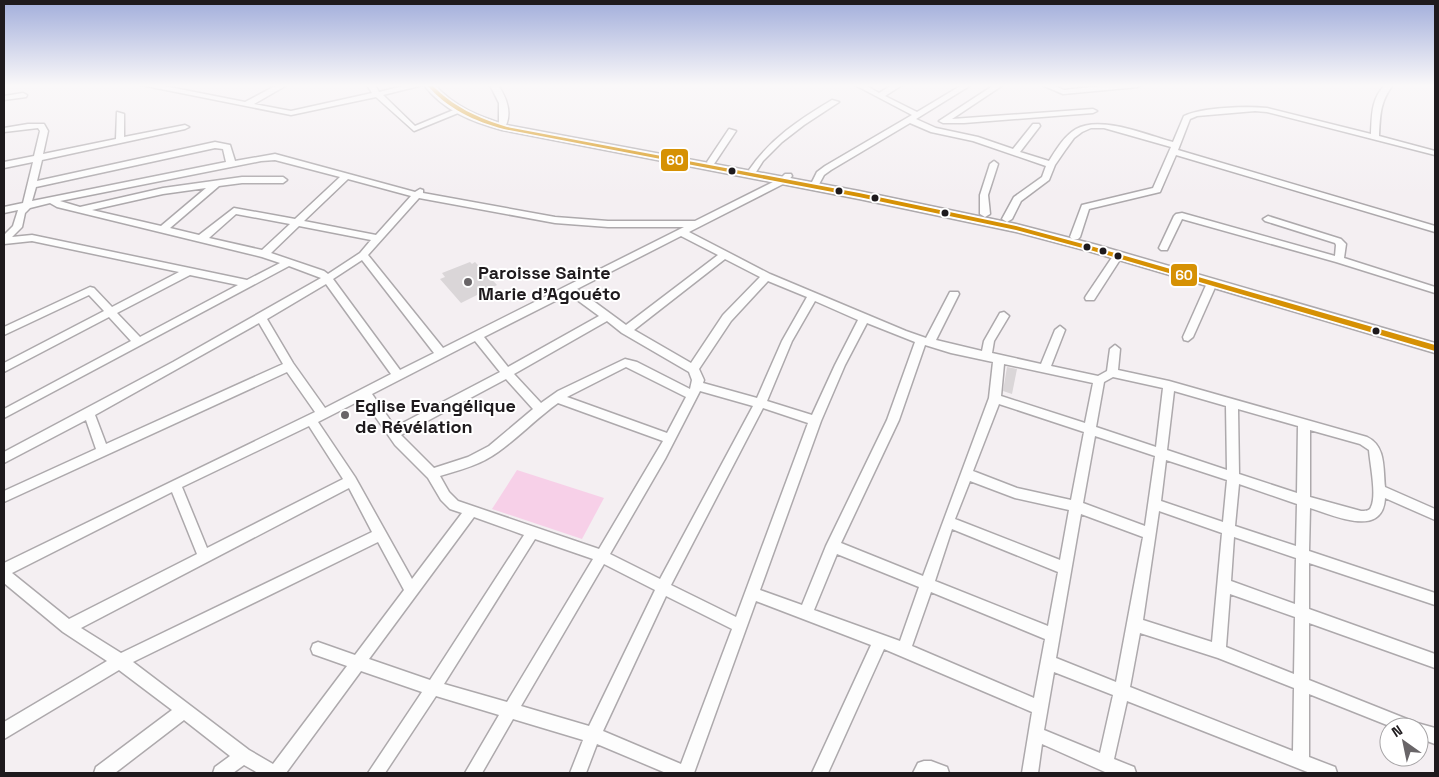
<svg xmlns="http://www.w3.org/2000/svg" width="1439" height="777" font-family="'Space Grotesk',sans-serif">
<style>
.green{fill:#f7d0e8}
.building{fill:#dad6d8}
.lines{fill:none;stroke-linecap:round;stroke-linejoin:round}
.minor-casing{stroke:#ada9ac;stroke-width:3}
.major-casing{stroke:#ada9ac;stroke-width:3}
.minor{fill:#fdfdfd;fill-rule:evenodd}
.major{fill:#fdfdfd;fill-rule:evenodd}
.bus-1-casing{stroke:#fff;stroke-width:3}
.bus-1{fill:#d69104;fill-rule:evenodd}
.bus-dot{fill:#1e1a1d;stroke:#fff;stroke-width:2}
.poi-dot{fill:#696568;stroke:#fff;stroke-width:2}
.labels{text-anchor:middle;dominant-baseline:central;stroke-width:4;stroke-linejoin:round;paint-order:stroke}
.poi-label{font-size:18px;font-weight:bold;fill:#1e1a1d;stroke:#fff;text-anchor:start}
.line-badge{stroke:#fff;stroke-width:2}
.badge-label{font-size:14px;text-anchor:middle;font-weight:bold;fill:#fff}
</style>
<rect width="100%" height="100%" fill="#f4eff2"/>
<polygon class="green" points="517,470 604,498 582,539 492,509"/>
<g class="building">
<polygon points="470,262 472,264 475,262 497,285 461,303 440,279 445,277 442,273"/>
<polygon points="1007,367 1017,369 1012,394 1003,391"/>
</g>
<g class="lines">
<defs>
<g id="minor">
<polygon points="141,85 159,85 245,102 277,85 287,85 254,104 291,111 372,93 367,85 375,85 379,92 407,85 423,85 383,95 415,126 456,109 463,111 414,131 376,97 291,115"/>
<path d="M490,85H498C506,97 512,111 506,125L499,123V103Z"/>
<path d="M855,85H865L879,93L892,85H902L885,96L917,112L962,85H971L916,119L936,128L978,137L1013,149L1033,124H1039L1040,126L1020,152L1049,161C1056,150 1064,136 1076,129C1100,115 1147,135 1173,142L1184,116C1202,107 1247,106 1267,108L1371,134C1372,116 1371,99 1385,85H1393C1380,101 1380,116 1379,136L1435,151V155L1267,112L1255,111L1197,116L1190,119L1178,150L1435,226V232L1176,155L1160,192L1089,209L1080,237L1078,239H1072L1070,237L1082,205L1153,188L1171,147L1104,128H1091L1082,132L1074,138L1066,149L1055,165L1049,180L1021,201L1012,219L1007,222L1002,219L1014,197L1042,177L1046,166L973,141L931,132L910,123L831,170L824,175L817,188H811L810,186L817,172L825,166L912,115Z"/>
<polygon points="994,85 1003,85 952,119 1093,109 1097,111 1093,113 964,123 943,123 939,121"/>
<polygon points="1042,85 1053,85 1064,90 1108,85 1141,85 1138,87 1063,94"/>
<polygon points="23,93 27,95 26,97 4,100 4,96"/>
<path d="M832,100L839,102L804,125L782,142L763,161L756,172H750L749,170C770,139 800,119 832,100Z"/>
<path d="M117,112L124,114V137L185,125L189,127L185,129L42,160L37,181L215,142L230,145L235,161L275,154L415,192L420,189L423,190V193L555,217L608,221H695L781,178L785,174H791L792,176L787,182L689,232L770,274L906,331L926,338L950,292H958L959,294L936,340L982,351L984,341L1000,313L1004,312L1009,316L994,341L992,353L1041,364L1055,330L1060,326L1065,330L1051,366L1098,376L1107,371L1110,349L1115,345L1120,349L1118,370L1169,381L1367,437C1386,446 1383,468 1385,487L1435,509V520L1385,498C1383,539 1333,515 1310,508L1309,551L1435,593V605L1309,563V609L1435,654V668L1309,623V680L1417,723L1435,728V744L1419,738V727H1392L1309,694V757L1335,767L1337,773H1310L1127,701L1114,759L1134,767L1136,773L1105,772L1042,744L1038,773H1022L1032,712L884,649L828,773H812L871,645L756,601L694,773H666L597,744L586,773H570L583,740L513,719L482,773H465L499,715L436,696L385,773H368L422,692L361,671L286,773H258L244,765L233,773H213L215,767L230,756L184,720L115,773H94L96,767L172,710L119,670L4,739V722L107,661L63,632L4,583V563L315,412L287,372L4,502V491L96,449L86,420L4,463V452L173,362L321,278L289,266L4,418V409L131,341L109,317L4,372V363L104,311L89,295L4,335V327L90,287L94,288L112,307L179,272L32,241L4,244V235L13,226L18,210L4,213V207L23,203L33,162L4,168V162L34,156L40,131L38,128L4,132V128L28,124H44L48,131L43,154L116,139ZM215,148L223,149L226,162L32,201L36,187ZM275,160L340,177L295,219L234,208L199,235L170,228L219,186L242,183H283L287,180L283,177H242L163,188L80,207L60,201L261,161ZM348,179L411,196L376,235L304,221ZM206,188L161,226L92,210L163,194ZM419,198L555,223L608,227H684L443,348L368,255ZM50,203L57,207L262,257L280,263L247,280L32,235L12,237L22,227L25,213L30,208ZM236,214L290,224L262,250L209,238ZM299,226L371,240L360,253L328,274L324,271L271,253ZM681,236L718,255L626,325L577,289ZM725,259L760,277L723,315L691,363L634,330ZM362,260L434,353L400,370L333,279ZM190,275L238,285L140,337L117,313ZM768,281L807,297L782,341L757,398L703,383L704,380L699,369L731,321ZM326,284L391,374L325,408L293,363L267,319ZM569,294L599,316L508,367L484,337ZM815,301L858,320L835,365L812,415L767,401L792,341ZM607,321L622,333L689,372L692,380L690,389L637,362L625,359L558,391L541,403L514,374ZM259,323L283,364L106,444L95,415ZM867,323L915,342L887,420L826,546L802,605L760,590L821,421L845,365ZM475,341L500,372L395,427L372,394ZM925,345L951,353L993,362L989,398L923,576L841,543L899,420ZM1004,364L1093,383L1085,423L1001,396ZM626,367L686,397L667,433L567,397ZM1113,377L1163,388L1156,447L1096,427L1104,382ZM506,379L533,409L489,446L468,457L434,468L401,435ZM700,391L753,406L660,579L610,554L665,459ZM1174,391L1226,406L1227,470L1167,450ZM363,399L395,445L428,478L441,500L450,509L462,513L412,579L355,477L318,422ZM558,403L663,441L599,549L458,501L449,492L440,476C460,470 480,465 498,452C519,437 537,418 558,403ZM999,404L1084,432L1071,500L1017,488L973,471ZM763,408L808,423L736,617L671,585ZM1238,409L1298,426L1297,493L1239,474ZM309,426L343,479L207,548L182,487ZM1310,430L1360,444L1369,450C1370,464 1377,495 1371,507C1370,511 1365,511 1361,511L1310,497ZM1095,436L1155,456L1145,526L1083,503ZM1166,460L1227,480L1223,522L1161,501ZM970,481L1015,498L1069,510L1060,560L955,519ZM1239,484L1297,504L1296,546L1235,526ZM349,488L372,532L121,653L81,628ZM172,492L197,554L69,619L12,573ZM1159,511L1222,533L1212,642L1143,620ZM1081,514L1143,537L1116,682L1056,658ZM474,517L524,535L430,680L369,659ZM952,529L1058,572L1048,626L935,581ZM1234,537L1296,558L1295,604L1231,581ZM535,539L593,559L507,702L444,684ZM378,542L404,590L355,655L318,642L313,644L311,649L313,654L347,666L273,764L249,750L133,662ZM837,554L919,587L900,641L814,610ZM604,564L655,590L589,726L521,706ZM931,592L1045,639L1034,698L912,646ZM1230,594L1295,617L1294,674L1226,647ZM666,596L732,629L681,764L603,731ZM1140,633L1218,658L1294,688L1293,751L1130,687ZM1054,672L1113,695L1100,753L1044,730Z"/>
<polygon points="729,129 736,131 714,164 708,164 707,162"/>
<polygon points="994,161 998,164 988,195 990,214 985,217 980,214 980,195 990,164"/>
<polygon points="1182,213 1335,256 1336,245 1335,243 1265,221 1263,219 1268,216 1341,239 1346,244 1344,258 1435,287 1435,293 1336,262 1182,219 1167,250 1161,250 1159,248 1174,216 1176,214"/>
<polygon points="1118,252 1123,255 1094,300 1086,300 1085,298 1086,296 1115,253"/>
<polygon points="1212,280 1217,283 1193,337 1188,341 1184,340 1183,337 1207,283"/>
<polygon points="924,761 931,761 947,767 949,773 913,773 918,763"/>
</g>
<path id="major" d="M424,85H435C454,107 480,117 507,125L859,191L1016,224L1097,245L1435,343V353L1088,251L1016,232L859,199L502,130C472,122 444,111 424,85Z"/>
</defs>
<use href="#minor" class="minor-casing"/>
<use href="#major" class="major-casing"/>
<use href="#minor" class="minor"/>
<use href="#major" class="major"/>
<defs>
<path id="bus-1" d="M427,85H432C453,107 478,118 507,127L859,193L1016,226L1094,247L1435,345V351L1090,250L1016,230L859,197L504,129C474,121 448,109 427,85Z"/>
</defs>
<use href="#bus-1" class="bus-1-casing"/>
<use href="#bus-1" class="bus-1"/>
</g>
<linearGradient id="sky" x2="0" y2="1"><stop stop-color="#a2aedb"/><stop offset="0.44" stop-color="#faf8f9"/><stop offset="1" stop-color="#faf8f9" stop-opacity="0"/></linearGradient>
<rect width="1439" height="194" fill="url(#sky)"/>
<g class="bus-dot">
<circle cx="732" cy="171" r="4.5"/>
<circle cx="839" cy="191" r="4.5"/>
<circle cx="875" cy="198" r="4.5"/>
<circle cx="945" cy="213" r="4.5"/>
<circle cx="1087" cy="247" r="4.5"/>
<circle cx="1103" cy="251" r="4.5"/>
<circle cx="1118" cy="256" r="4.5"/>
<circle cx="1376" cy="331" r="4.5"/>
</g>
<g class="poi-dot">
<circle cx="468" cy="282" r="5"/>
<circle cx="345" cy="415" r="5"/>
</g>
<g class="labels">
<g class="poi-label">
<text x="478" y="272">Paroisse Sainte<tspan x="478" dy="21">Marie d’Agouéto</tspan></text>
<text x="355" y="405">Eglise Evangélique<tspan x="355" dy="21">de Révélation</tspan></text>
</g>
</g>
<g class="line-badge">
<rect x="660" y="148" width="29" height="24" rx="5" fill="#d69104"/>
<rect x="1170" y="263" width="28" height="24" rx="5" fill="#d69104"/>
</g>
<g class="badge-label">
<text x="675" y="165">60</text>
<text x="1184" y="280">60</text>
</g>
<rect width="1439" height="777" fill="none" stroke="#1e1a1d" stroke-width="10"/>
<g transform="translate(1404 742) rotate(327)"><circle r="24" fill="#ffffff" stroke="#a5a3a5"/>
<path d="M0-4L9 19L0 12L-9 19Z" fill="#696568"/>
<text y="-8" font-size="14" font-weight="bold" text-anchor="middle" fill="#1e1a1d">N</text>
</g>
</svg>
